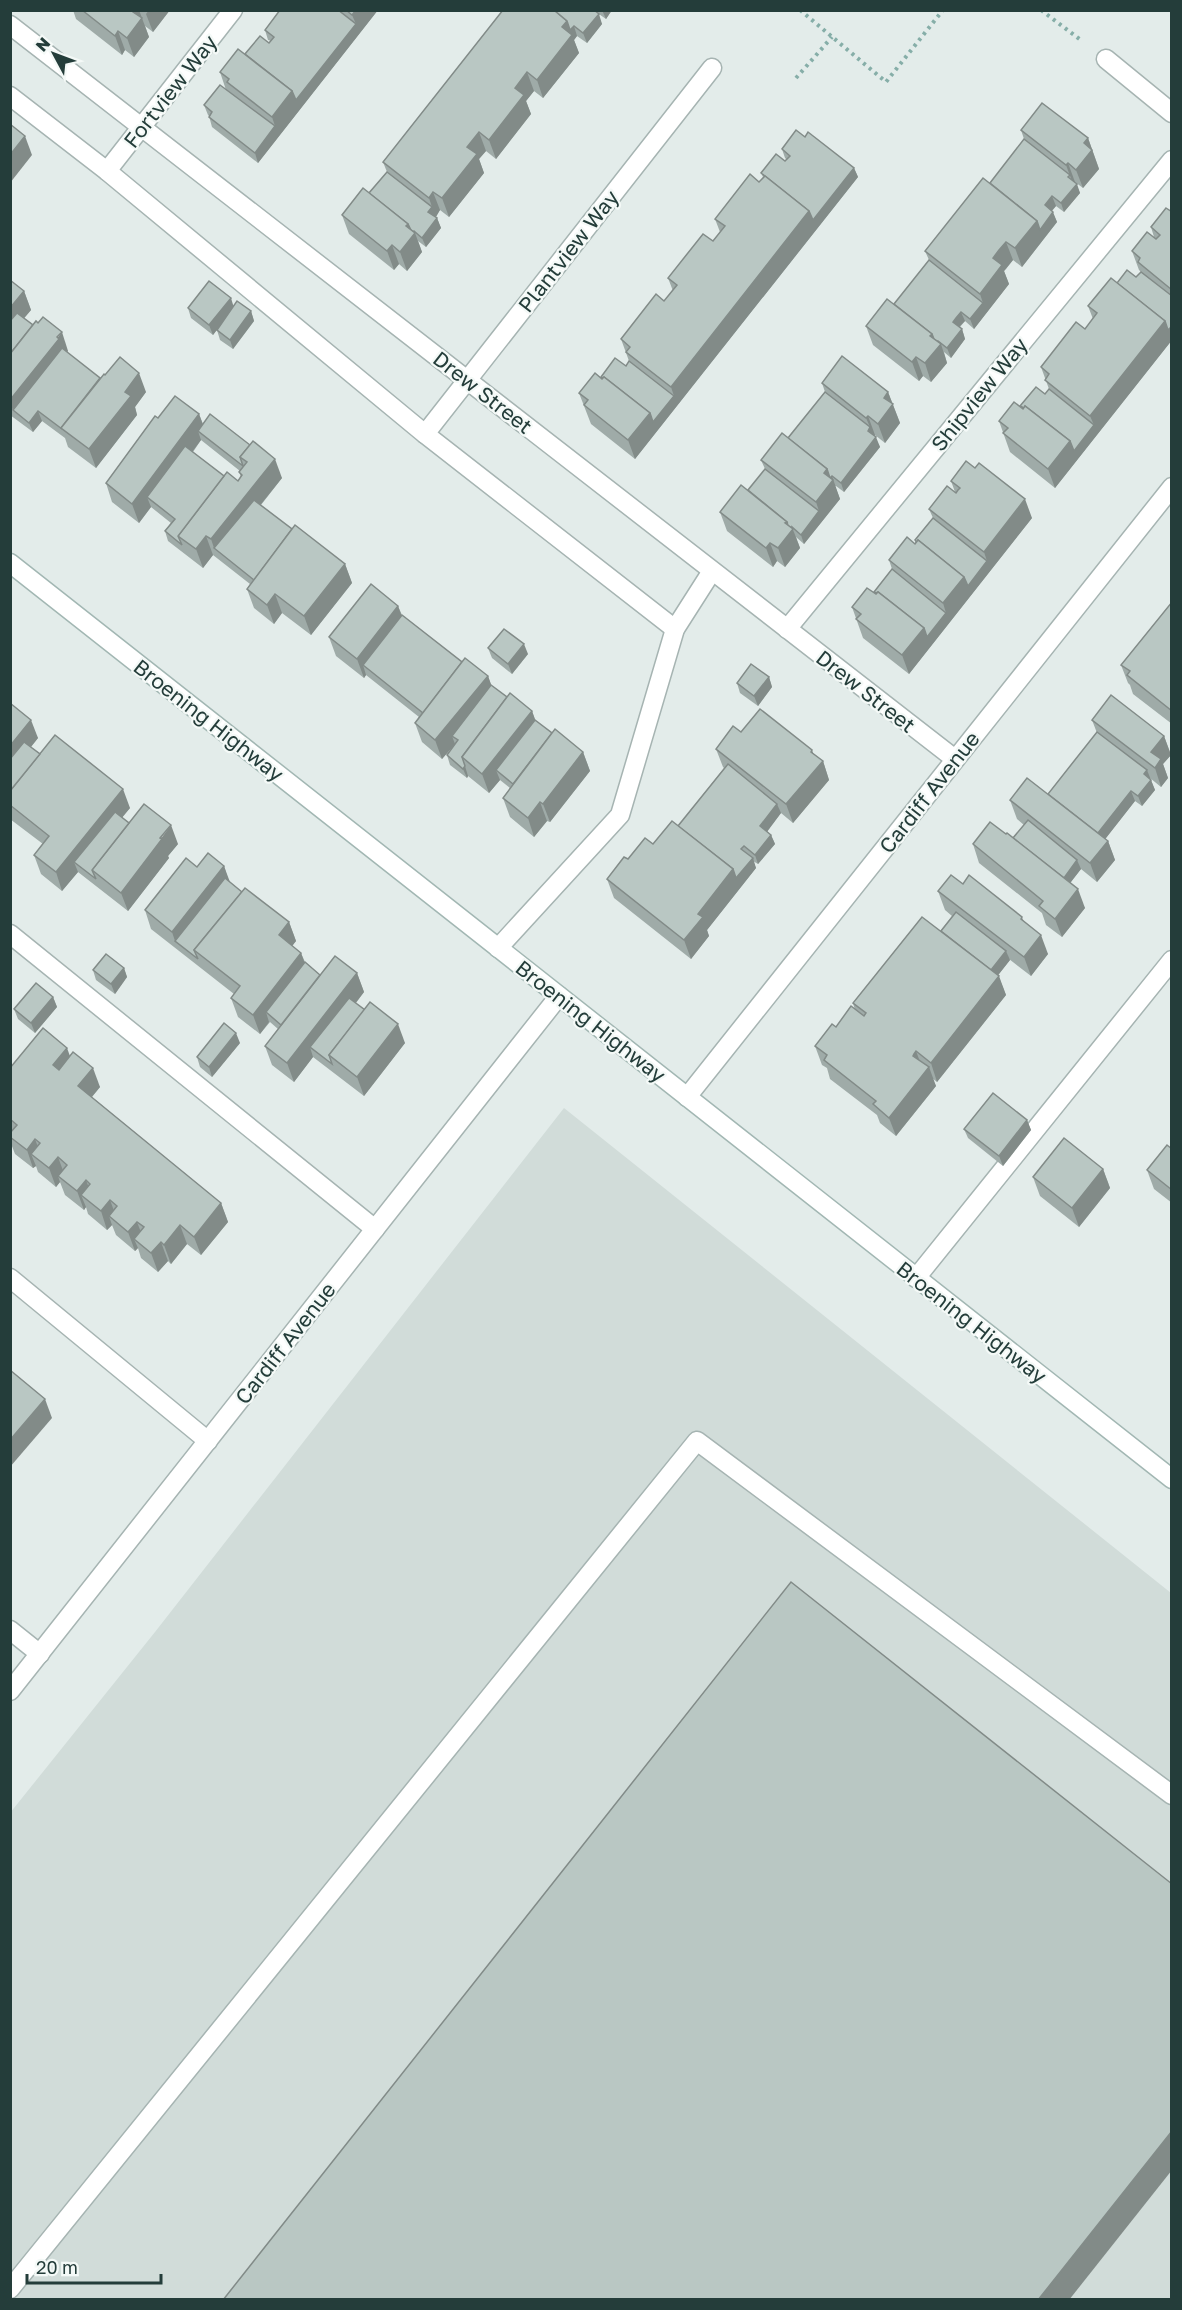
<svg xmlns="http://www.w3.org/2000/svg" width="1182" height="2310" font-family="'Golos Text',sans-serif">
<style>
.built{fill:#d1dcd9}
.lines{fill:none;stroke-linecap:round;stroke-linejoin:round}
.lane-casing{stroke:#a6b4b2;stroke-width:21}
.street-casing{stroke:#a6b4b2;stroke-width:21}
.secondary-casing{stroke:#a2b7b3;stroke-width:21}
.path{stroke:#86aea8;stroke-width:4;stroke-dasharray:3 4.5;stroke-linecap:butt}
.lane{stroke:#fff;stroke-width:18}
.street{stroke:#fff;stroke-width:18}
.secondary{stroke:#fff;stroke-width:18}
.wall{fill:#9faba8;fill-rule:evenodd}
.shaded-wall{fill:#828b88}
.building{fill:#b9c7c3;stroke:#828b88;stroke-width:1.5}
.labels{text-anchor:middle;dominant-baseline:central;stroke-width:4.5;stroke-linejoin:round;paint-order:stroke}
.street-label{font-size:21px;fill:#243d3a;stroke:#f4f9f7}
</style>
<rect width="100%" height="100%" fill="#e3ecea"/>
<polygon class="built" points="564,1108 1171,1593 1171,2299 11,2299 10,1813 155,1632"/>
<g class="lines">
<defs>
<g id="lane">
<polyline points="1106,59 1172,113"/>
<polyline points="10,96 107,171 425,434 675,629"/>
<polyline points="107,171 233,10"/>
<polyline points="425,434 712,68"/>
<polyline points="787,629 1172,160"/>
<polyline points="10,934 375,1229"/>
<polyline points="498,948 620,815 675,629 712,571"/>
<polyline points="916,1278 1172,960"/>
<polyline points="10,1630 40,1654"/>
<polyline points="10,2289 697,1441 1172,1795"/>
</g>
<g id="street">
<polyline points="10,25 955,759"/>
<polyline points="687,1097 1172,487"/>
<polyline points="10,1278 208,1441"/>
<polyline points="10,1691 559,996"/>
</g>
<polyline id="secondary" points="10,563 1172,1479"/>
</defs>
<use href="#lane" class="lane-casing"/>
<use href="#street" class="street-casing"/>
<use href="#secondary" class="secondary-casing"/>
<g class="path">
<polyline points="800,10 886,82 943,10"/>
<polyline points="1041,10 1082,41"/>
<polyline points="796,78 832,37"/>
</g>
<use href="#lane" class="lane"/>
<use href="#street" class="street"/>
<use href="#secondary" class="secondary"/>
</g>
<g class="wall">
<polygon points="73,10 170,10 153,32 145,26 149,37 134,57 125,50 122,55 76,19"/>
<polygon points="280,10 378,10 258,163 212,127 209,116 208,115 204,105 226,90 220,72 245,54 269,43 271,41 268,40 265,30"/>
<polygon points="503,10 612,10 606,19 596,12 602,24 587,43 577,36 574,40 579,53 543,98 534,91 526,101 531,114 496,159 486,151 479,159 484,173 449,217 440,210 435,217 437,218 441,228 426,247 418,241 422,252 407,271 399,264 394,270 349,234 342,215 369,193 387,172 383,162"/>
<polygon points="1021,130 1088,138 1099,169 1083,188 1075,182 1080,193 1064,212 1056,206 1052,211 1057,222 1022,267 1013,260 1006,269 1004,271 1009,284 974,329 965,321 960,327 962,329 965,339 951,358 944,352 947,363 931,382 923,376 919,381 873,345 866,326 894,304 929,260 925,251 990,183 1024,139"/>
<polygon points="805,137 854,168 858,177 635,459 591,424 579,393 602,379 601,377 626,366 629,361 621,339 664,301 673,291 668,278 713,241 720,232 715,219 759,182 763,177 761,173 787,160 785,158 782,149"/>
<polygon points="1172,212 1172,340 1055,488 1010,452 999,421 1045,394 1049,389 1041,367 1085,329 1093,319 1088,306 1117,283 1136,277 1141,272 1139,270 1132,251 1154,237 1151,227"/>
<polygon points="10,280 24,291 31,310 24,318 68,351 67,352 100,378 105,375 146,392 135,407 137,415 96,468 68,447 65,438 42,421 33,432 10,415"/>
<polygon points="234,306 251,311 254,321 233,349 220,340 217,330 218,328 213,335 191,318 188,308"/>
<polygon points="822,383 888,392 900,423 885,443 875,435 874,436 880,447 844,492 836,486 835,486 840,499 804,544 796,537 800,548 785,567 777,561 773,567 727,531 720,512 748,490 765,469 761,460 788,438 825,392"/>
<path d="M199,414L203,424L282,478L261,505L292,529L345,564L352,583L311,635L282,613L274,624L254,608L247,589L250,584L213,555L203,568L168,541L165,531L171,523L151,507L139,523L112,502L106,483L158,418ZM201,440L240,471L239,472L241,477L238,481L224,476L193,452Z"/>
<polygon points="951,481 1032,518 909,674 863,638 852,607 875,594 874,592 892,569 889,560 915,544 915,540 933,518 929,509 955,492"/>
<polygon points="1172,602 1172,724 1133,694 1130,685 1128,683 1121,665"/>
<polygon points="398,606 402,615 462,662 488,676 491,685 507,697 532,711 535,720 552,733 583,752 590,771 550,822 547,821 534,837 510,817 503,798 510,788 500,780 489,793 468,776 467,778 450,765 447,755 455,744 442,759 422,742 415,723 419,717 366,675 364,678 336,656 329,637"/>
<polygon points="488,648 528,654 512,674 492,658"/>
<polygon points="769,677 772,687 758,706 740,693 737,683"/>
<polygon points="10,703 38,738 31,747 40,754 130,808 122,817 129,823 178,844 168,856 169,858 128,911 78,872 62,891 41,874 34,855 43,844 10,819"/>
<polygon points="1092,720 1164,736 1171,755 1163,764 1168,778 1161,787 1150,778 1155,790 1142,806 1135,801 1105,839 1108,841 1115,860 1097,882 1081,869 1070,883 1085,908 1062,937 1046,925 1042,913 979,863 973,844 1006,834 1013,838 1024,825 1017,819 1010,800 1048,794 1097,733"/>
<polygon points="741,732 814,754 823,761 829,780 793,823 781,813 767,831 771,835 775,844 758,864 753,861 756,868 707,930 709,936 691,959 614,898 607,879 628,859 653,844 678,826 724,768 723,767 716,749"/>
<polygon points="224,866 229,882 242,892 289,922 296,941 292,946 301,953 305,962 320,975 357,973 364,992 356,1003 405,1043 364,1096 313,1057 294,1082 272,1065 265,1046 278,1029 270,1022 260,1034 238,1017 231,998 234,994 151,929 145,910 197,867"/>
<polygon points="963,884 1022,917 1024,922 1048,954 1031,976 1009,959 1010,960 998,975 1006,995 937,1082 932,1078 936,1086 896,1136 880,1123 877,1115 830,1079 827,1068 822,1065 815,1046 855,1010 853,1003 940,931 952,916 945,910 938,891"/>
<polygon points="124,968 127,977 115,994 96,980 93,970"/>
<polygon points="53,997 57,1007 35,1033 18,1019 14,1009"/>
<polygon points="240,1043 212,1077 200,1067 197,1057"/>
<polygon points="70,1056 100,1087 92,1097 221,1203 228,1222 201,1255 187,1244 171,1264 168,1261 158,1272 141,1258 138,1248 135,1251 116,1235 112,1225 107,1230 88,1214 86,1207 84,1210 65,1195 60,1182 56,1187 38,1172 36,1166 33,1168 15,1154 10,1141 10,1068"/>
<polygon points="1027,1120 1031,1130 1003,1166 968,1138 964,1129"/>
<polygon points="1172,1149 1172,1203 1154,1189 1147,1170"/>
<polygon points="1103,1169 1110,1188 1079,1227 1040,1196 1033,1177"/>
</g>
<g class="shaded-wall">
<polygon points="134,10 139,10 149,37 134,57 127,38 133,12"/>
<polygon points="149,10 170,10 153,32 146,14"/>
<polygon points="356,10 378,10 258,163 255,153 275,126 272,117 292,91 356,24 352,15"/>
<polygon points="602,10 612,10 606,19"/>
<polygon points="599,14 602,24 587,43 583,33"/>
<polygon points="567,21 574,26 577,36 574,40 579,53 543,98 537,80 562,27"/>
<polygon points="118,31 125,50 122,55 115,36"/>
<polygon points="527,72 534,91 526,101 531,114 496,159 489,140 515,88"/>
<polygon points="479,132 486,151 479,159 484,173 449,217 442,198 467,147"/>
<polygon points="25,136 32,155 10,183 10,155"/>
<polygon points="1088,138 1099,169 1083,188 1076,170 1084,143"/>
<polygon points="1068,163 1075,182 1073,184 1066,165"/>
<polygon points="854,168 858,177 635,459 628,440 650,413 674,396 671,387 809,211"/>
<polygon points="1077,184 1080,193 1064,212 1061,203"/>
<polygon points="433,192 440,210 436,217 428,212 432,207 429,198"/>
<polygon points="1052,196 1056,206 1048,215 1045,205"/>
<polygon points="1053,212 1057,222 1022,267 1015,248 1037,221"/>
<polygon points="437,218 441,228 426,247 422,238"/>
<polygon points="408,224 415,233 422,252 407,271 400,252 406,226"/>
<polygon points="1006,242 1013,260 1004,271 1009,284 974,329 970,319 983,303 980,294 993,258"/>
<polygon points="392,245 399,264 394,270 387,251"/>
<polygon points="24,291 31,310 10,335 10,308"/>
<polygon points="231,298 234,308 213,335 209,325"/>
<polygon points="251,311 254,321 233,349 230,340"/>
<polygon points="961,312 965,321 959,327 953,322"/>
<polygon points="1165,321 1172,326 1172,340 1055,488 1048,469 1070,441 1094,425 1090,416"/>
<polygon points="962,329 965,339 951,358 947,348"/>
<polygon points="62,332 68,351 13,410 10,404 10,400"/>
<polygon points="932,334 941,344 947,363 931,382 925,363 930,336"/>
<polygon points="916,357 923,376 919,381 912,362"/>
<polygon points="139,373 146,392 135,407 137,415 96,468 89,449 125,392"/>
<polygon points="888,392 900,423 885,443 878,424 884,398"/>
<polygon points="38,411 42,421 33,432 29,423"/>
<polygon points="199,414 206,433 198,431 201,440 154,503 147,497 151,507 139,523 132,504"/>
<polygon points="868,416 875,435 871,440 868,431 870,427 866,418"/>
<polygon points="876,437 880,447 844,492 841,483"/>
<polygon points="275,459 282,478 221,554 214,548 211,539"/>
<polygon points="827,469 830,478 832,476 840,499 804,544 801,535 819,511 816,502 824,473"/>
<polygon points="1025,499 1032,518 909,674 902,655 924,628 946,613 943,603 964,577 987,561 984,552"/>
<polygon points="787,522 792,527 800,548 785,567 778,548 785,523"/>
<polygon points="206,536 213,555 203,568 196,549"/>
<polygon points="770,543 777,561 773,567 766,548"/>
<polygon points="345,564 352,583 311,635 304,616"/>
<polygon points="275,594 282,613 274,624 267,605"/>
<polygon points="398,606 405,625 363,665 366,675 364,678 357,659"/>
<polygon points="524,644 528,654 512,674 508,664"/>
<polygon points="488,676 495,695 452,736 455,744 442,759 435,740"/>
<polygon points="769,677 772,687 758,706 754,696"/>
<polygon points="532,711 539,730 496,770 500,780 489,793 482,774"/>
<polygon points="31,720 38,738 10,773 10,746"/>
<polygon points="1164,736 1171,755 1163,764 1168,778 1161,787 1155,768 1151,752"/>
<polygon points="812,750 818,766 823,761 829,780 793,823 786,804"/>
<polygon points="583,752 590,771 550,822 543,804"/>
<polygon points="465,766 468,776 467,778 463,769"/>
<polygon points="1147,770 1151,780 1144,774"/>
<polygon points="1151,780 1155,790 1142,806 1138,796"/>
<polygon points="123,789 130,808 81,868 74,862 78,872 62,891 56,872"/>
<polygon points="1131,791 1135,801 1099,847 1095,837"/>
<polygon points="540,802 547,821 534,837 528,818"/>
<polygon points="777,804 781,813 764,836 760,826"/>
<polygon points="171,825 178,844 168,856 169,858 128,911 121,893"/>
<polygon points="771,835 775,844 758,864 755,855"/>
<polygon points="1108,841 1115,860 1097,882 1090,863"/>
<polygon points="753,858 756,868 707,930 709,936 691,959 684,940 698,914 733,869"/>
<polygon points="1077,860 1081,869 1064,891 1060,881"/>
<polygon points="224,866 231,885 175,941 172,932"/>
<polygon points="1078,889 1085,908 1062,937 1055,919"/>
<polygon points="289,922 296,941 286,954 279,935"/>
<polygon points="1041,935 1048,954 1031,976 1024,957"/>
<polygon points="1006,951 1010,960 992,983 988,974"/>
<polygon points="301,953 308,972 266,1012 269,1022 260,1034 253,1015"/>
<polygon points="124,968 127,977 115,994 111,984"/>
<polygon points="357,973 364,992 317,1053 310,1047 313,1057 294,1082 287,1063"/>
<polygon points="999,976 1006,995 937,1082 931,1063"/>
<polygon points="53,997 57,1007 35,1033 31,1023"/>
<polygon points="398,1024 405,1043 364,1096 357,1077"/>
<polygon points="236,1033 240,1043 212,1077 209,1067"/>
<polygon points="67,1048 74,1067 60,1084 53,1065"/>
<polygon points="916,1051 923,1070 913,1056"/>
<polygon points="929,1067 936,1086 896,1136 889,1118"/>
<polygon points="93,1068 100,1087 85,1105 78,1086"/>
<polygon points="1027,1120 1031,1130 1003,1166 999,1156"/>
<polygon points="35,1139 42,1158 31,1154 36,1166 33,1168 27,1150"/>
<polygon points="58,1157 65,1176 58,1176 60,1182 56,1187 49,1168"/>
<polygon points="1103,1169 1110,1188 1079,1227 1072,1208"/>
<polygon points="86,1180 93,1199 81,1195 86,1207 84,1210 77,1191"/>
<polygon points="110,1200 117,1219 109,1216 112,1225 107,1230 101,1211"/>
<polygon points="221,1203 228,1222 201,1255 194,1237"/>
<polygon points="137,1222 144,1240 134,1239 138,1248 135,1251 128,1232"/>
<polygon points="180,1225 187,1244 171,1264 164,1245"/>
<polygon points="161,1242 168,1261 158,1272 151,1253"/>
<polygon points="45,1399 52,1418 10,1467 10,1440"/>
<polygon points="1172,2131 1172,2170 1069,2300 1038,2300"/>
</g>
<g class="building">
<polygon points="82,10 134,10 133,12 142,18 127,38 118,31 115,36"/>
<polygon points="280,10 338,10 356,24 296,100 292,91 245,54 260,36 269,43 274,37 265,30"/>
<polygon points="346,10 356,10 352,15"/>
<polygon points="503,10 554,10 567,21 562,27 572,35 537,80 527,72 515,88 524,95 489,140 479,132 467,147 477,154 442,198 433,192 429,198 383,162"/>
<polygon points="554,10 594,10 599,14 583,33 574,26 570,30 567,21"/>
<polygon points="238,49 292,91 272,117 227,82 229,79 220,72"/>
<polygon points="220,85 275,126 255,153 209,117 212,112 204,105"/>
<polygon points="1042,103 1088,138 1084,143 1092,150 1076,170 1068,163 1066,165 1021,130"/>
<polygon points="10,124 25,136 10,155"/>
<polygon points="796,130 805,137 808,132 854,168 813,220 809,211 761,173 776,154 785,161 790,156 782,149"/>
<polygon points="1024,139 1070,175 1068,177 1077,184 1061,203 1052,196 1045,205 1053,212 1040,230 1037,221 990,183"/>
<polygon points="387,172 432,207 428,212 437,218 422,238 414,231 413,232 411,230 408,224 369,193"/>
<polygon points="750,174 759,182 765,176 809,211 671,387 626,352 630,347 621,339 656,294 664,301 677,285 668,278 703,234 713,241 725,226 715,219"/>
<polygon points="983,178 1037,221 1015,248 1006,242 999,250 993,258 1002,265 980,294 925,251"/>
<polygon points="363,188 408,224 406,226 415,233 400,252 392,245 387,251 342,215"/>
<polygon points="1166,208 1172,212 1172,290 1138,262 1140,258 1132,251 1147,232 1156,239 1160,235 1151,227"/>
<polygon points="929,260 983,303 970,319 961,312 956,318 953,322 962,329 947,348 938,341 937,341 934,339 932,334 894,304"/>
<polygon points="1127,270 1136,277 1141,272 1172,296 1172,326 1168,330 1165,321 1117,283"/>
<polygon points="1111,278 1165,321 1090,416 1045,380 1049,374 1041,367 1076,322 1085,329 1097,313 1088,306"/>
<polygon points="10,280 24,291 10,308"/>
<polygon points="209,281 231,298 209,325 188,308"/>
<polygon points="887,299 932,334 930,336 941,344 925,363 916,357 912,362 866,326"/>
<polygon points="237,301 251,311 230,340 217,330"/>
<polygon points="17,313 33,325 10,354 10,321"/>
<polygon points="43,317 62,332 57,337 59,339 10,400 10,354 36,321 38,323"/>
<polygon points="62,348 100,378 61,428 62,429 38,411 29,423 13,410"/>
<polygon points="842,356 888,392 884,398 893,404 878,424 868,416 866,418 822,383"/>
<polygon points="120,357 139,373 125,392 131,396 89,449 61,428 104,374 105,375"/>
<polygon points="615,358 626,366 629,361 674,396 653,422 650,413 604,377 603,378 601,377"/>
<polygon points="595,373 602,379 604,377 650,413 628,440 584,405 588,400 579,393"/>
<polygon points="1036,387 1045,394 1049,389 1094,425 1074,451 1070,441 1025,406 1024,408 1020,406"/>
<polygon points="825,392 870,427 868,431 876,437 841,483 832,476 830,478 827,469 788,438"/>
<polygon points="175,396 199,414 132,504 106,483 155,416 158,418"/>
<polygon points="1014,402 1023,409 1025,406 1070,441 1048,469 1003,433 1008,428 999,421"/>
<polygon points="210,414 250,445 240,457 243,466 198,431"/>
<polygon points="782,433 827,469 824,473 833,480 816,502 761,460"/>
<polygon points="253,441 275,459 211,539 206,536 196,549 178,536 227,472 238,481 242,475 239,472 247,462 240,457"/>
<polygon points="185,446 224,476 178,536 182,545 165,531 175,519 147,497"/>
<polygon points="966,461 975,468 979,463 1025,499 984,552 929,509 947,486 956,493 958,490 960,488 951,481"/>
<polygon points="765,469 819,511 801,535 792,527 792,528 788,526 787,522 748,490"/>
<polygon points="741,485 787,522 785,523 793,529 778,548 770,543 766,548 720,512"/>
<polygon points="254,500 292,529 254,580 214,548"/>
<polygon points="933,518 987,561 968,586 964,577 918,540 917,542 915,540"/>
<polygon points="295,525 345,564 304,616 275,594 267,605 247,589"/>
<polygon points="907,537 915,544 918,540 964,577 943,603 889,560"/>
<polygon points="892,569 946,613 927,637 924,628 878,592 876,593 874,592"/>
<polygon points="371,584 398,606 357,659 329,637"/>
<polygon points="867,588 876,594 878,592 924,628 902,655 856,619 861,614 852,607"/>
<polygon points="1172,602 1172,711 1127,675 1130,671 1121,665"/>
<polygon points="402,615 462,662 423,713 363,665"/>
<polygon points="504,629 524,644 508,664 488,648"/>
<polygon points="465,658 488,676 435,740 415,723"/>
<polygon points="751,664 769,677 754,696 737,683"/>
<polygon points="491,685 507,697 462,757 465,766 463,769 447,755 458,740 452,736"/>
<polygon points="510,693 532,711 482,774 462,757"/>
<polygon points="1111,695 1164,736 1151,752 1161,759 1155,768 1092,720"/>
<polygon points="10,703 31,720 10,746"/>
<polygon points="760,709 812,750 811,752 823,761 786,804 716,749 733,726 741,732"/>
<polygon points="535,720 552,733 513,784 496,770"/>
<polygon points="555,729 583,752 543,804 540,802 528,818 503,798"/>
<polygon points="1097,732 1147,770 1144,774 1151,780 1138,796 1131,791 1098,833 1048,794"/>
<polygon points="55,735 123,789 56,872 34,855 49,836 10,805 10,791"/>
<polygon points="24,742 40,754 10,791 10,759"/>
<polygon points="728,764 777,804 760,826 771,835 755,855 744,846 741,849 753,858 736,878 733,869 678,826"/>
<polygon points="1027,778 1108,841 1090,863 1010,800"/>
<polygon points="144,804 171,825 160,838 162,839 121,893 92,870"/>
<polygon points="115,812 129,823 92,870 96,879 74,862"/>
<polygon points="1028,820 1077,860 1064,878 1013,838"/>
<polygon points="672,821 733,869 698,914 703,917 684,940 607,879 624,857 628,859 645,838 653,844"/>
<polygon points="990,822 1006,834 1007,833 1078,889 1055,919 1039,906 1043,901 973,844"/>
<polygon points="208,853 224,866 172,932 145,910 186,858 197,867"/>
<polygon points="951,875 963,884 969,875 1022,917 1021,919 1041,935 1024,957 938,891"/>
<polygon points="225,878 242,892 194,950 198,959 175,941"/>
<polygon points="245,888 289,922 279,935 301,953 253,1015 231,998 240,986 194,950"/>
<polygon points="956,912 1006,951 991,970 941,931"/>
<polygon points="922,917 999,976 931,1063 916,1051 914,1054 913,1056 929,1067 889,1118 873,1104 876,1101 824,1060 827,1055 815,1046 832,1024 836,1027 851,1006 864,1016 866,1013 853,1003"/>
<polygon points="106,954 124,968 111,984 93,970"/>
<polygon points="335,956 357,973 287,1063 265,1046"/>
<polygon points="305,962 320,975 281,1025 266,1012"/>
<polygon points="36,983 53,997 31,1023 14,1009"/>
<polygon points="349,998 365,1010 329,1055 332,1064 310,1047"/>
<polygon points="370,1002 398,1024 357,1077 329,1055"/>
<polygon points="224,1023 236,1033 209,1067 197,1057"/>
<polygon points="43,1028 67,1048 53,1065 59,1070 73,1052 93,1068 78,1086 221,1203 194,1237 180,1225 164,1245 161,1242 151,1253 134,1239 144,1227 137,1222 128,1232 109,1216 117,1206 110,1200 101,1211 81,1195 90,1184 86,1180 77,1191 58,1176 67,1165 58,1157 49,1168 31,1154 40,1143 35,1139 27,1150 10,1137 10,1133 17,1125 10,1119 10,1068"/>
<polygon points="993,1093 1027,1120 999,1156 964,1129"/>
<polygon points="1064,1138 1103,1169 1072,1208 1033,1177"/>
<polygon points="1167,1145 1172,1149 1172,1190 1147,1170"/>
<polygon points="10,1370 45,1399 10,1440"/>
<polygon points="791,1582 1172,1884 1172,2131 1038,2300 223,2300"/>
</g>
<g class="labels">
<g class="street-label">
<text transform="translate(170 91) rotate(-52)">Fortview Way</text>
<text transform="translate(568 251) rotate(-52)">Plantview Way</text>
<text transform="translate(483 392) rotate(38)">Drew Street</text>
<text transform="translate(979 394) rotate(-51)">Shipview Way</text>
<text transform="translate(866 691) rotate(38)">Drew Street</text>
<text transform="translate(209 720) rotate(38)">Broening Highway</text>
<text transform="translate(929 792) rotate(-52)">Cardiff Avenue</text>
<text transform="translate(591 1021) rotate(38)">Broening Highway</text>
<text transform="translate(972 1322) rotate(38)">Broening Highway</text>
<text transform="translate(285 1343) rotate(-52)">Cardiff Avenue</text>
</g>
</g>
<rect width="1182" height="2310" fill="none" stroke="#243d3a" stroke-width="24"/>
<g transform="translate(54 54) rotate(311)" stroke="#f4f9f7" stroke-width="4.5" paint-order="stroke">
<path d="M0-4.5L10 22L0 15L-10 22Z" fill="#243d3a"/>
<text y="-9" font-size="16" font-weight="bold" text-anchor="middle" fill="#243d3a">N</text>
</g>
<path d="M27 2274v9h134v-9" fill="none" stroke="#243d3a" stroke-width="3"/>
<text x="36" y="2274" font-size="18" fill="#243d3a" stroke="#f4f9f7" stroke-width="4.5" paint-order="stroke">20 m</text>
</svg>
